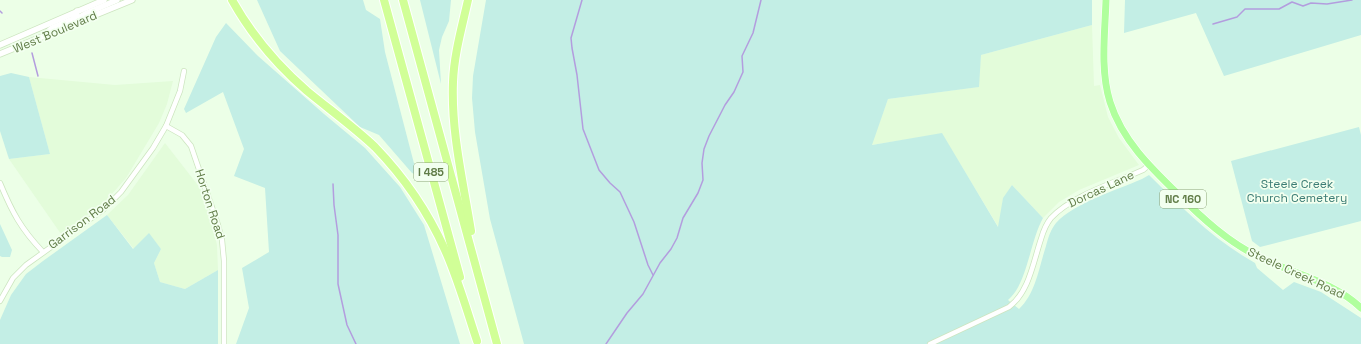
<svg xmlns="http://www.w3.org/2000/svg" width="1361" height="344" font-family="'Space Grotesk',sans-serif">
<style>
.residential{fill:#e3fcda}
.green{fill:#c3eee5}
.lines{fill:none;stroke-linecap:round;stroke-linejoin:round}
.stream{stroke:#b39dde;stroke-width:1.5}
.minor-casing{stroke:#cde5c0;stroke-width:6}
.tertiary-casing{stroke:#cde5c0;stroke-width:7}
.primary-casing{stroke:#fff;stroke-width:8}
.motorway-casing{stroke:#fff;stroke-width:10}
.minor{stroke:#fff;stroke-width:4.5}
.tertiary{stroke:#fff;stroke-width:5.5}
.primary{stroke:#b0ff9d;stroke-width:7}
.motorway{stroke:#d1ff97;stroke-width:8}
.labels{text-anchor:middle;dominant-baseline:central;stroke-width:3.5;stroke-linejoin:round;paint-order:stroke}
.shield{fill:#f2ffef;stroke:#8ca379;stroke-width:1}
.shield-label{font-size:11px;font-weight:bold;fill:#607c47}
.street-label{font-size:12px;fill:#607c47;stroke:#f2ffef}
.park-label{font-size:12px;fill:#3c7d75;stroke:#f2ffef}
</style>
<rect width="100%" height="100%" fill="#ecffe7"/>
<g class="residential">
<polygon points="1092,25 1094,86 1100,85 1108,117 1119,138 1139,165 1079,190 1059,202 1043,218 1012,185 1003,199 999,228 942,134 871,145 888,99 978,87 981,55"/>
<polygon points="29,77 115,85 173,81 167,104 159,123 126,178 103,204 61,234 9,159 50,154"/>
<polygon points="165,143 200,188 214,231 217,245 218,270 185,289 160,282 154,263 161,249 149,234 134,249 107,215 128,195"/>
</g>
<g class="green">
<polygon points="257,0 363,0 366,10 380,19 385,52 417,175 412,173 379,135 360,127 280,51"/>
<polygon points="420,0 451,0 449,21 442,37 439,50 441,84"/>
<path d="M486,0H1092V25L981,55L979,87L888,99L872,145L942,133L998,227L1003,198L1012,185L1043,218C1030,241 1027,285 1008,300L1019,309C1036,293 1039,267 1046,246C1048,238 1051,229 1056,223C1074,203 1117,190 1142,179L1149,175C1182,208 1214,240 1255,263L1257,268L1283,290L1294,282L1321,292L1361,318V344H524L490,219L475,132L472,98L473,76Z"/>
<polygon points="1125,0 1361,0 1361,35 1224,76 1196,13 1124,33"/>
<polygon points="226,23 258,56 324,114 365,148 400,187 424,225 460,344 236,344 249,308 242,268 269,252 265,188 234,176 244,149 223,92 186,113 184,109 216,37"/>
<polygon points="11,73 29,77 50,154 9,159 0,131 0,76"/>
<polygon points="1359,127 1361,135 1361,221 1260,247 1252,241 1231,161"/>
<polygon points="107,215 133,249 149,233 161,249 154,263 160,282 185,289 218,270 218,344 0,344 0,320 11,295 26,274 43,261"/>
<polygon points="0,224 12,250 10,257 2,257 0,256"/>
</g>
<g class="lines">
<g class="stream">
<polyline points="582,0 571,38 572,48 577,75 583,129 599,170 610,183 620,192 634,222 648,265 653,275"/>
<polyline points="0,11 2,13"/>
<polyline points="1213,24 1237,17 1245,9 1279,9 1292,2 1303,6 1311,3 1327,4 1352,0"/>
<polyline points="32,53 38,76"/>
<polyline points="333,184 334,205 338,235 338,284 347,325 356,344"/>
<polyline points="606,344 627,313 643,294 660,263 671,249 677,238 683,218 698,193 703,180 702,163 704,149 709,136 725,105 734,92 743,72 742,56 753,33 761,0"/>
</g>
<defs>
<g id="minor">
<polyline points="166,126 182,135 191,146 218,225 222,240 224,261 224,344"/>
<path d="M0,183C12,212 21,229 43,252"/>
<polyline points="0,301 13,278 26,265 104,209 121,192 153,148 166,126 180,91 184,71"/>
<path d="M930,344L1009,307C1029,292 1033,263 1041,239C1043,232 1046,224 1051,218C1071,196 1116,182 1143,170L1149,165"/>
</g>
<g id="tertiary">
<polyline points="80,21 80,17 87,13 117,0"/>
<polyline points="46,33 52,28 73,19 76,16 77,11"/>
<polyline points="0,45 104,0"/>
<polyline points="0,54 132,0"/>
</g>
<path id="primary" d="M1106,0C1105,33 1100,70 1110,102C1122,140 1150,167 1178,194C1202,218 1228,242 1259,257C1293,274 1333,281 1361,308"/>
<g id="motorway">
<path d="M232,0C251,34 277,65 307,91C330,110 354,127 375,147C404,177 428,212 445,250C458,279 467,311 477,341"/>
<polyline points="384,0 460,277"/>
<polyline points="403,0 497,344"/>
<path d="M468,0C462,27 454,54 453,82C451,132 463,181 471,231"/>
</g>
</defs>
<use href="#minor" class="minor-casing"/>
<use href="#tertiary" class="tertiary-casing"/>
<use href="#primary" class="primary-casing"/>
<use href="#motorway" class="motorway-casing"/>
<use href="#minor" class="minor"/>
<use href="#tertiary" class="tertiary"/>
<use href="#primary" class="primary"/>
<use href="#motorway" class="motorway"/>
</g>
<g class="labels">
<g class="shield">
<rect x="414" y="163" width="34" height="18" rx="3"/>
<rect x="1160" y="190" width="46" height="18" rx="3"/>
</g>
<g class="shield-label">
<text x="431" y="172">I 485</text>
<text x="1183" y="199">NC 160</text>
</g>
<g class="street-label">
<text transform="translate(55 32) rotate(-23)">West Boulevard</text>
<text transform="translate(1101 189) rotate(-25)">Dorcas Lane</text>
<text transform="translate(210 204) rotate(72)">Horton Road</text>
<text transform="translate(82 222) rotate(-37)">Garrison Road</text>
<text transform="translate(1296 273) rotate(25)">Steele Creek Road</text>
</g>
<g class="park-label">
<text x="1297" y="184">Steele Creek<tspan x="1297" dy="14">Church Cemetery</tspan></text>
</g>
</g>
</svg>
